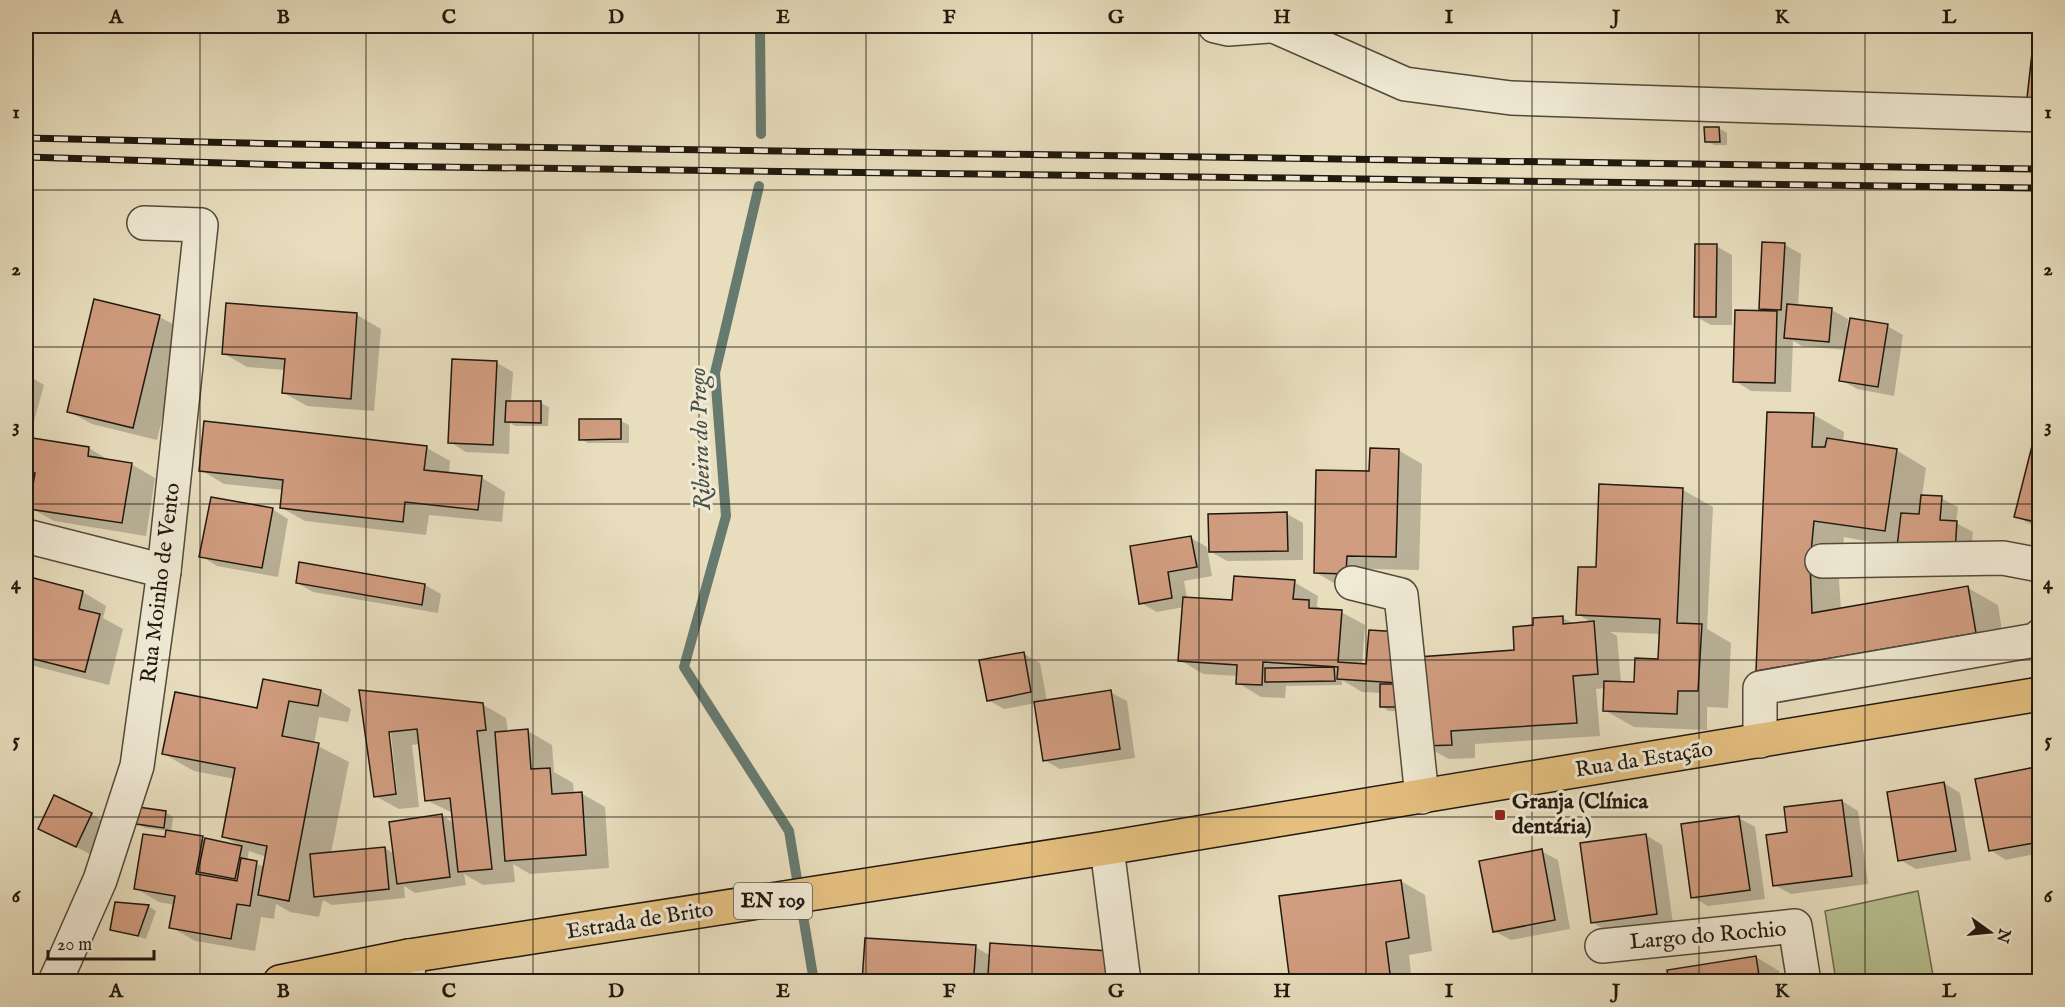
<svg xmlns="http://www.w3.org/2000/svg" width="2065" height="1007" font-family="'IM FELL English',serif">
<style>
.green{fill:#b7c191;stroke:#6c6c50;stroke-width:1.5}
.shadow{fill:#0003;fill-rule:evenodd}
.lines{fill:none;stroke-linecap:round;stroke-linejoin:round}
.stream{stroke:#677a6f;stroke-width:10}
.building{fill:#d19d80;stroke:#20180e;stroke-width:1.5}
.minor-casing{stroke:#524a3a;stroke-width:36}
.major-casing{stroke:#20180e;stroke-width:36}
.minor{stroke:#f0ead5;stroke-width:33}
.major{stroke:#e4bf7f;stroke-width:33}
.rail-casing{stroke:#20180e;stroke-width:7}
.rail{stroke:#f0ead5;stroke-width:4.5;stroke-dasharray:14;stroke-linecap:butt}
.grid{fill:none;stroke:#20180e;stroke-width:1.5;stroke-opacity:0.55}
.poi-dot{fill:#8f2418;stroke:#f0ead5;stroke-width:2}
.labels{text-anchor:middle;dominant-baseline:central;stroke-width:6;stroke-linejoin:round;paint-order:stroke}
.shield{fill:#f0ead5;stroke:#5e574a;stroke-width:1.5}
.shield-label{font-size:21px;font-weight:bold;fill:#20180e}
.street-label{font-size:22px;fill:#20180e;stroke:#f0ead5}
.poi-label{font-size:22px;font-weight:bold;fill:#20180e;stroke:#f0ead5;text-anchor:start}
.water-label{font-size:24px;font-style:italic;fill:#4a5147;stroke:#f0ead5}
.neatline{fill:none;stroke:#20180e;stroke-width:2}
.grid-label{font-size:20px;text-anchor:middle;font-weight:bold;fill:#20180e}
</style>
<rect width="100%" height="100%" fill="#e8debe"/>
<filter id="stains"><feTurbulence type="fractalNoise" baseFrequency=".00333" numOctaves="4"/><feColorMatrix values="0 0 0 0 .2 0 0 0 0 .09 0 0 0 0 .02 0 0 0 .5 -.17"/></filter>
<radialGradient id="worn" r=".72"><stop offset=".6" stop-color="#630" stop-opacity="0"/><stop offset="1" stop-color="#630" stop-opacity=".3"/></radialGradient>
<polygon class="green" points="1918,891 1934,981 1836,981 1825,911"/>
<g class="shadow">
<polygon points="1719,128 1727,133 1727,145 1714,145 1706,141"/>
<polygon points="1785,245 1801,254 1798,307 1832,310 1848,319 1847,330 1887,326 1903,335 1894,396 1857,389 1841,380 1846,350 1802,346 1793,341 1791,392 1751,391 1735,381 1768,312 1761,308"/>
<polygon points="1716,246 1732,255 1732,325 1711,325 1695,316"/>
<polygon points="95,301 160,317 183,330 157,440 92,424 68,411"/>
<polygon points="228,305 357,315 381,329 374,411 307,406 284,393 285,370 247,367 223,353"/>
<polygon points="497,363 513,372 511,402 541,403 549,407 548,426 515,426 510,423 509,454 466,452 450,442"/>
<polygon points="26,374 44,385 29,439 89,448 110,461 131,464 155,478 146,536 54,521 31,508 36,478 26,472"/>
<polygon points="1814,415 1844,432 1843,442 1896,450 1926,468 1922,496 1941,498 1958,507 1956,523 1973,532 1970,561 1844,537 1839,581 1841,610 1968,588 1998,605 2005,650 1787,688 1757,671"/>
<polygon points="621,421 629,425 629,443 588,443 580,439"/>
<polygon points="427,448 450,461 449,474 482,478 505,492 502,522 429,515 426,535 305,521 282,508 284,490 224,484 201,470"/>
<polygon points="1398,450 1422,464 1419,570 1370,569 1369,587 1339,586 1315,572 1371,473"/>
<polygon points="2040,450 2040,530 2016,516"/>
<path d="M1683,490L1713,507L1707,629L1731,643L1728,708L1707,707V730L1634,727L1604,710L1605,688L1596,689L1600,736L1475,744V758L1449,759L1425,746L1411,711H1389L1381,706L1382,693L1362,692L1342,680V685L1286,686L1285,698L1261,697L1238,683V676L1203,674L1180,660L1184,607L1157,612L1141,603L1191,538L1207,547L1212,576L1184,581L1187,598L1233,602L1294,582L1318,596L1317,606L1325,611L1341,612L1365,625L1362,666H1368L1401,634L1425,648L1424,658L1516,652L1535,626L1563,618L1574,624L1592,623L1578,614L1597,569ZM1610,632L1661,634L1659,661L1636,684L1621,683L1617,636Z"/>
<polygon points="272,509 288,519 278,577 217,566 201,556"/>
<polygon points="1287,514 1303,523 1303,560 1227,561 1211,552"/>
<polygon points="26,578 83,592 106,606 103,618 123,629 109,685 26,664"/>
<polygon points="297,583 425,585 441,594 438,613 313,592"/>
<polygon points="1024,654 1040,663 1047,701 1110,692 1127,701 1135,758 1060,769 1044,760 1036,703 1004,709 988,700"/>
<path d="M321,691L351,709L348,722L319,717L314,744L349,762L331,853L385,848L394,854L441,815L454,823L453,813L426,800L420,744L412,745L419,807L399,809L375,796L361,692L482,704L506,718L508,732L528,731L552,745L554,772L573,783L574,794L581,793L605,807L609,868L530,874L513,864L515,882L483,885L464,874L466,885L415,893L404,886L405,898L332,905L323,900L319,917L290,912L276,904L274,919L261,917L255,951L195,941L171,927L175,905L159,902L135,888L166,839L168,831L145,828L137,823L165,812L173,817L171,833L241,847L224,837L235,779L194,771L164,754L258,709ZM390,724L397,792H395L387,725ZM249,851L267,857L265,867L247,861Z"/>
<polygon points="2040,768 2040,853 2006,860 1990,850"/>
<polygon points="1944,783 1960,793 1971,860 1916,869 1900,860"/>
<polygon points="1842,801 1858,811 1868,884 1791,894 1774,885"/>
<polygon points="91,814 107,823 92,855 40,829"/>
<polygon points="1739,818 1755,827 1765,899 1708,906 1692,897"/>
<polygon points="1646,835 1662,845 1673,923 1608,932 1592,922"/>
<polygon points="1541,851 1558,860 1570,929 1511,940 1494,931"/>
<polygon points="1401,881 1425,895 1432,951 1409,955 1412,982 1291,982"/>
<polygon points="148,906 156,911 146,939 112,929"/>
<polygon points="975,947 991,956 1131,982 864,982"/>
<polygon points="1756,957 1779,971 1781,982 1670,982"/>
</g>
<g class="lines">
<g class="stream">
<polyline points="760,26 761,134"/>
<polyline points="759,186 715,373 726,516 684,667 789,831 814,982"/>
</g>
</g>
<g class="building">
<polygon points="2035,26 2040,26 2040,99 2027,98"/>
<polygon points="1704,127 1719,127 1720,142 1705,142"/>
<polygon points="1762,242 1785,243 1781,310 1759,309"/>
<polygon points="1695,244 1717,244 1716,317 1694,317"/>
<polygon points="94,299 160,315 133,428 67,412"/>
<polygon points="226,303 357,313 351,399 282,393 285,359 222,354"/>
<polygon points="1787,304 1832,308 1829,342 1784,338"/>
<polygon points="1735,310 1777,311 1775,383 1733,382"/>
<polygon points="1850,318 1888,324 1878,387 1839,381"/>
<polygon points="452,359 497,361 493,445 448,443"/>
<polygon points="506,401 541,401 541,423 505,422"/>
<polygon points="1767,412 1814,413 1812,447 1825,447 1827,438 1897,449 1885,531 1814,521 1810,563 1812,613 1968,586 1976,633 1756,671"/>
<polygon points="579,419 621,419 621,439 579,440"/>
<polygon points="204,421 427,446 424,470 482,476 478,510 405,502 403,522 280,508 283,480 199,471"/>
<polygon points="26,437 89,447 88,456 132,463 122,523 29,509 35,473 26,472"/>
<polygon points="2032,446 2040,448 2040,523 2014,517"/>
<polygon points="1370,448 1399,449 1396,557 1347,556 1346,574 1314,573 1316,470 1369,471"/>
<polygon points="1599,484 1683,488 1677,623 1702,624 1698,691 1678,691 1677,714 1603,711 1604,681 1634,682 1635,658 1658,659 1660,619 1576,615 1578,567 1596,567"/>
<polygon points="1921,495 1942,496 1940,520 1957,521 1955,552 1897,547 1901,513 1919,514"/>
<polygon points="211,497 273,508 262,568 199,557"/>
<polygon points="1287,512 1288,551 1209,552 1208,514"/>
<polygon points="1191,536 1197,567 1168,572 1172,598 1139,604 1130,546"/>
<polygon points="299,562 425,584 422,605 296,583"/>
<polygon points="26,576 83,591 79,609 100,614 85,672 26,657"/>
<polygon points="1234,576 1295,580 1293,599 1309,600 1309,608 1342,610 1338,662 1366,664 1369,630 1402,632 1398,683 1337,679 1338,667 1263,662 1262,685 1236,684 1237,665 1178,661 1183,597 1232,600"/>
<polygon points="1563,616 1563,624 1594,621 1598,674 1573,676 1577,723 1451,731 1452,745 1424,746 1418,657 1514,650 1513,627 1533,625 1533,618"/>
<polygon points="1024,652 1031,692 987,701 979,660"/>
<polygon points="1334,667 1335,681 1265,682 1265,668"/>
<polygon points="263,679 321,690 318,706 289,701 282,736 319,743 289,901 258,895 267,846 222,837 235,768 162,754 175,692 257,708"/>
<rect x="1380" y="684" width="23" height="23"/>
<polygon points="359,690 483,703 486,730 477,731 492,869 458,872 450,798 425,801 417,729 389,732 396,794 374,797"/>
<polygon points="1111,690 1120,749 1043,761 1034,702"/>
<polygon points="528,729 531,769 550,768 552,794 582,792 586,855 505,861 495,732"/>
<polygon points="2040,766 2040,842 1989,851 1975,779"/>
<polygon points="1944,782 1956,851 1898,861 1887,792"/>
<polygon points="54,795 92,813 76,847 38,829"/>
<polygon points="1842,800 1852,876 1773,886 1766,835 1787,832 1784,807"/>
<polygon points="138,807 166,811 164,828 136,824"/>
<polygon points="442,814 450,877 397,884 389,822"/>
<polygon points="1739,816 1750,890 1691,898 1681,824"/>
<polygon points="166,830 203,836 196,874 237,881 241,858 257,861 250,906 237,904 231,939 169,928 175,896 134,889 143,834 165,837"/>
<polygon points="1646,834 1657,914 1591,923 1580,843"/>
<polygon points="205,838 242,846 235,879 198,872"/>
<polygon points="385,847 389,889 314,897 310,854"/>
<polygon points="1542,849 1555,920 1493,932 1479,861"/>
<polygon points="1401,880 1409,938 1386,942 1391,982 1290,982 1279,896"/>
<polygon points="115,902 149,905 138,936 110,930"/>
<polygon points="865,938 976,945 974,974 988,975 990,943 1109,951 1107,982 862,982"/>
<polygon points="1756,956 1760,982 1669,982 1667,970"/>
</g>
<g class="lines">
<defs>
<g id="minor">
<polyline points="1215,26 1228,29 1269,26"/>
<polyline points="1274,26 1405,84 1511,98 2040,115"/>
<polyline points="26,536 164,571"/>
<polyline points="1822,561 2003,558 2040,565"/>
<polyline points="1352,583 1401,595 1422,797"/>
<polyline points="1760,741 1760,688 2036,640 2040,636"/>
<polyline points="1107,848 1124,982"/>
<polyline points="1602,946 1795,926 1804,982"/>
<polyline points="55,982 100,880 137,766 164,571 201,225 144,223"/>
<polyline points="408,982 409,956"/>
</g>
<polyline id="major" points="280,982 409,956 1107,848 2040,694"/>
</defs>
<use href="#minor" class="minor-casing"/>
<use href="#major" class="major-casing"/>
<use href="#minor" class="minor"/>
<use href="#major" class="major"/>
<defs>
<g id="rail">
<polyline points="26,138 291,144 2040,169"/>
<polyline points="26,157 291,165 2040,188"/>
</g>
</defs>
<use href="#rail" class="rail-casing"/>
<use href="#rail" class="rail"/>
</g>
<path class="grid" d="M200,26V982M366,26V982M533,26V982M699,26V982M866,26V982M1032,26V982M1199,26V982M1366,26V982M1532,26V982M1699,26V982M1865,26V982M26,190H2040M26,347H2040M26,504H2040M26,660H2040M26,817H2040"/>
<rect class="poi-dot" x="1494" y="809" width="12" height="12" rx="3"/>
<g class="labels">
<rect class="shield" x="734" y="883" width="78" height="36" rx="4.5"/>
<g class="shield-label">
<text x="773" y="901">EN 109</text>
</g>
<g class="street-label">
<text transform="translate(161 583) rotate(-83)">Rua Moinho de Vento</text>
<text transform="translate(1644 760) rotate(-9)">Rua da Estação</text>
<text transform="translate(640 921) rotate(-9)">Estrada de Brito</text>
<text transform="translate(1708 936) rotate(-5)">Largo do Rochio</text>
</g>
<g class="poi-label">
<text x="1512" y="802">Granja (Clínica<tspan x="1512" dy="25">dentária)</tspan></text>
</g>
<g class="water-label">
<text transform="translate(701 439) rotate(-92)">Ribeira do Prego</text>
</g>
</g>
<rect width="2065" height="1007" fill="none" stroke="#e8debe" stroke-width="66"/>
<g transform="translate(1990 932) rotate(105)" stroke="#f0ead5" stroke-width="4.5" paint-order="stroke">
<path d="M0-4.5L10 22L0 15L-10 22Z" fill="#20180e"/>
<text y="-9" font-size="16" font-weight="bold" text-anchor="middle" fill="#20180e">N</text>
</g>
<path d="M48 950v9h106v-9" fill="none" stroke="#20180e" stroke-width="3"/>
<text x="57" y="950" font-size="18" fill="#20180e" stroke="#f0ead5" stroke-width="4.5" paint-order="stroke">20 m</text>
<rect x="33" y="33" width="1999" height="941" class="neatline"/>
<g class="grid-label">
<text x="116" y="23">A</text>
<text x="283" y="23">B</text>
<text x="449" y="23">C</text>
<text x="616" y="23">D</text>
<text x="783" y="23">E</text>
<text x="949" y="23">F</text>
<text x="1116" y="23">G</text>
<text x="1282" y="23">H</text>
<text x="1449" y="23">I</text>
<text x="1616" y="23">J</text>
<text x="1782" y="23">K</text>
<text x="1949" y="23">L</text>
<text x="16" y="118">1</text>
<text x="2048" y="118">1</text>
<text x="16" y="275">2</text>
<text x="2048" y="275">2</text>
<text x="16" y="432">3</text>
<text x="2048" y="432">3</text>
<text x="16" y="589">4</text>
<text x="2048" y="589">4</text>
<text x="16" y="746">5</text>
<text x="2048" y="746">5</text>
<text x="16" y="902">6</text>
<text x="2048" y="902">6</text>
<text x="116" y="997">A</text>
<text x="283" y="997">B</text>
<text x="449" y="997">C</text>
<text x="616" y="997">D</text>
<text x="783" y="997">E</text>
<text x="949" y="997">F</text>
<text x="1116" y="997">G</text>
<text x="1282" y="997">H</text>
<text x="1449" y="997">I</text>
<text x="1616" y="997">J</text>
<text x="1782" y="997">K</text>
<text x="1949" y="997">L</text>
</g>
<rect width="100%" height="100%" filter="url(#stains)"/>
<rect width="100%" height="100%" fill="url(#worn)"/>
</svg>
